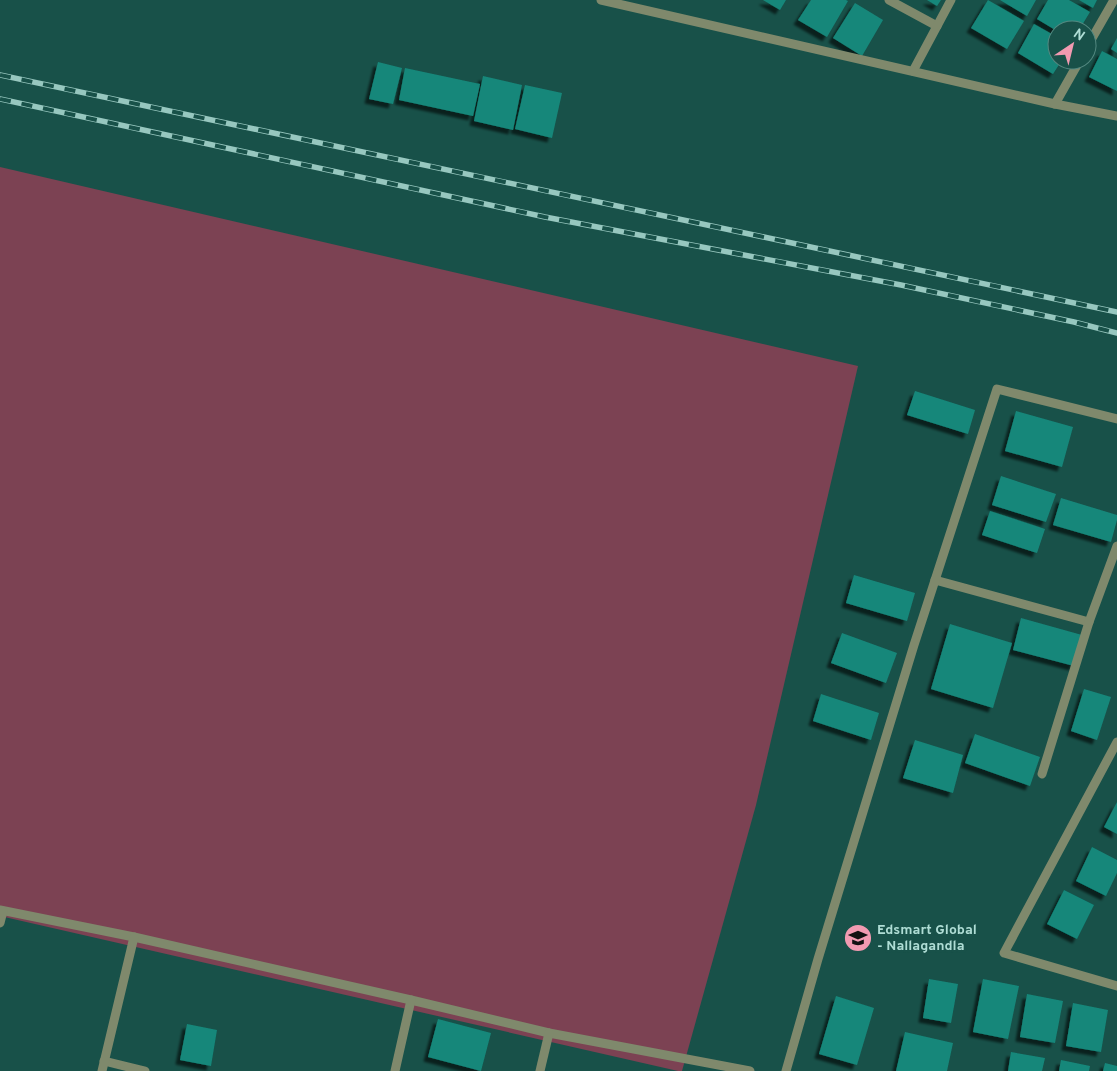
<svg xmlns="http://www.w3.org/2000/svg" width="1117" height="1071" font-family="Overpass,sans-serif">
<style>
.green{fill:#7c4253}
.building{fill:#16877a;filter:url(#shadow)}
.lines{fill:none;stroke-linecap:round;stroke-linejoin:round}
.minor{stroke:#7f896c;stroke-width:9}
.rail-casing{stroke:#97c7bf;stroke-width:5.5}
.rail{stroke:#185149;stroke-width:4;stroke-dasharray:11;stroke-linecap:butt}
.labels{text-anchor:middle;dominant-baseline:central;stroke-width:5;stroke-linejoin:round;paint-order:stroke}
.poi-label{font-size:14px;font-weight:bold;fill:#afddd5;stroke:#185149;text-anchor:start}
</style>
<defs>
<filter id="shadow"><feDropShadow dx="-4.5" dy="4.5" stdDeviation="1" flood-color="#0009"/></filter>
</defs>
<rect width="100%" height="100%" fill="#185149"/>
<polygon class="green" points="0,167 858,366 756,805 682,1071 678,1071 0,916"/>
<g class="building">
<polygon points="763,0 786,0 780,10"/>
<polygon points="811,0 846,0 848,1 827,37 798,20"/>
<polygon points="927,0 941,0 937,6"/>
<polygon points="988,0 1024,21 1007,49 971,28"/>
<polygon points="1000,0 1036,0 1027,16"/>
<polygon points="1048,0 1069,0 1090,12 1079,30 1057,30 1057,31 1037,19"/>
<polygon points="1079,0 1097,0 1093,8"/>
<polygon points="855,3 883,20 862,56 833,38"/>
<polygon points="1034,24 1057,37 1057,60 1062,60 1053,74 1018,53"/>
<polygon points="1117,38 1117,53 1111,49"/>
<polygon points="1102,51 1117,59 1117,91 1089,77"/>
<polygon points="378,62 402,68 393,104 369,99"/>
<polygon points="405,68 480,84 473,116 399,100"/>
<polygon points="483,76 522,85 513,130 474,121"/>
<polygon points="525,85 562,93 552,138 515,129"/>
<polygon points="915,391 975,410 968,434 907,415"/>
<polygon points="1016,411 1073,427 1062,467 1005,451"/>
<polygon points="1001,476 1056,494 1046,522 992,505"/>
<polygon points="1061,498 1117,515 1117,520 1111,542 1053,525"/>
<polygon points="990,511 1045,529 1037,553 982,535"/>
<polygon points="854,575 915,593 907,621 846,603"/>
<polygon points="1021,618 1082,635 1074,666 1013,650"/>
<polygon points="950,624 1012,643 993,708 931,689"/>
<polygon points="842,633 897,653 886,683 831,663"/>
<polygon points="1084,689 1111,697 1097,740 1071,731"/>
<polygon points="821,694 879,713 871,740 813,721"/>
<polygon points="975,734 1040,757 1030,786 965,763"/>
<polygon points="915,740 963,755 953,793 903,778"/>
<polygon points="1117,802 1117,834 1104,827"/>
<polygon points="1092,847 1117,860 1117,873 1106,896 1076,881"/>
<polygon points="1064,890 1094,905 1077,939 1047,924"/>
<polygon points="929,979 958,984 951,1023 923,1018"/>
<polygon points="983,979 1019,986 1008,1039 973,1032"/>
<polygon points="1027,994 1063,1001 1055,1043 1020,1037"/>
<polygon points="836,996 874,1008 857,1065 819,1054"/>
<polygon points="1073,1003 1108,1010 1101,1052 1066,1046"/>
<polygon points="438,1019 491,1033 481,1071 428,1057"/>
<polygon points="187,1024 217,1030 211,1066 180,1060"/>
<polygon points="905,1032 953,1043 947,1071 896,1071"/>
<polygon points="1011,1052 1045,1058 1042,1071 1008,1071"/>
<polygon points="1061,1060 1090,1066 1089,1071 1059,1071"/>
<polygon points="1105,1063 1117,1066 1117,1071 1103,1071"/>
</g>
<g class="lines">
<g class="minor">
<polyline points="601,0 1055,104 1117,116"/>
<polyline points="889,0 937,26"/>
<polyline points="1087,47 1114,0"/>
<polyline points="913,71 951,0"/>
<polyline points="1055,104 1080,60"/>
<polyline points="935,580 1089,622"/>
<polyline points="1117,742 1004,953 1117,986"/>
<polyline points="1042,774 1089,622 1117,546"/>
<polyline points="0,910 134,937 411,1000 549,1033 750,1071"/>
<polyline points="0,923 3,911"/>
<polyline points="104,1061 145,1071"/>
<polyline points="102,1071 134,937"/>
<polyline points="395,1071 411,1000"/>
<polyline points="540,1071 549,1033"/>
<polyline points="786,1071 818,959 914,645 997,389 1117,419"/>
</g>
<defs>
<g id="rail">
<polyline points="0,75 1117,312"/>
<polyline points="0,99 545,217 901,285 1074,322 1117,333"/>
</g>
</defs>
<use href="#rail" class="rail-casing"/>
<use href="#rail" class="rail"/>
</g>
<defs>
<symbol id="university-disc" viewBox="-11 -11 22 22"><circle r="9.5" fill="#f19ab1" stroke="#185149"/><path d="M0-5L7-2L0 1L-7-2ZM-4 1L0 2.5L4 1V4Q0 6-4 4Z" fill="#111"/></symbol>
</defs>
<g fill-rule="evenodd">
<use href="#university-disc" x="842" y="922" width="32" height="32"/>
</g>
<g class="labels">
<g class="poi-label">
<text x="877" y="930">Edsmart Global<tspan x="877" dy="16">- Nallagandla</tspan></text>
</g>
</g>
<g transform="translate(1072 45) rotate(35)"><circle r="24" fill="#185149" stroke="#548981"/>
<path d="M0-4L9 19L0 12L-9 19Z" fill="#f19ab1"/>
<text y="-8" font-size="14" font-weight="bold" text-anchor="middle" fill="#afddd5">N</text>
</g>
</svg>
